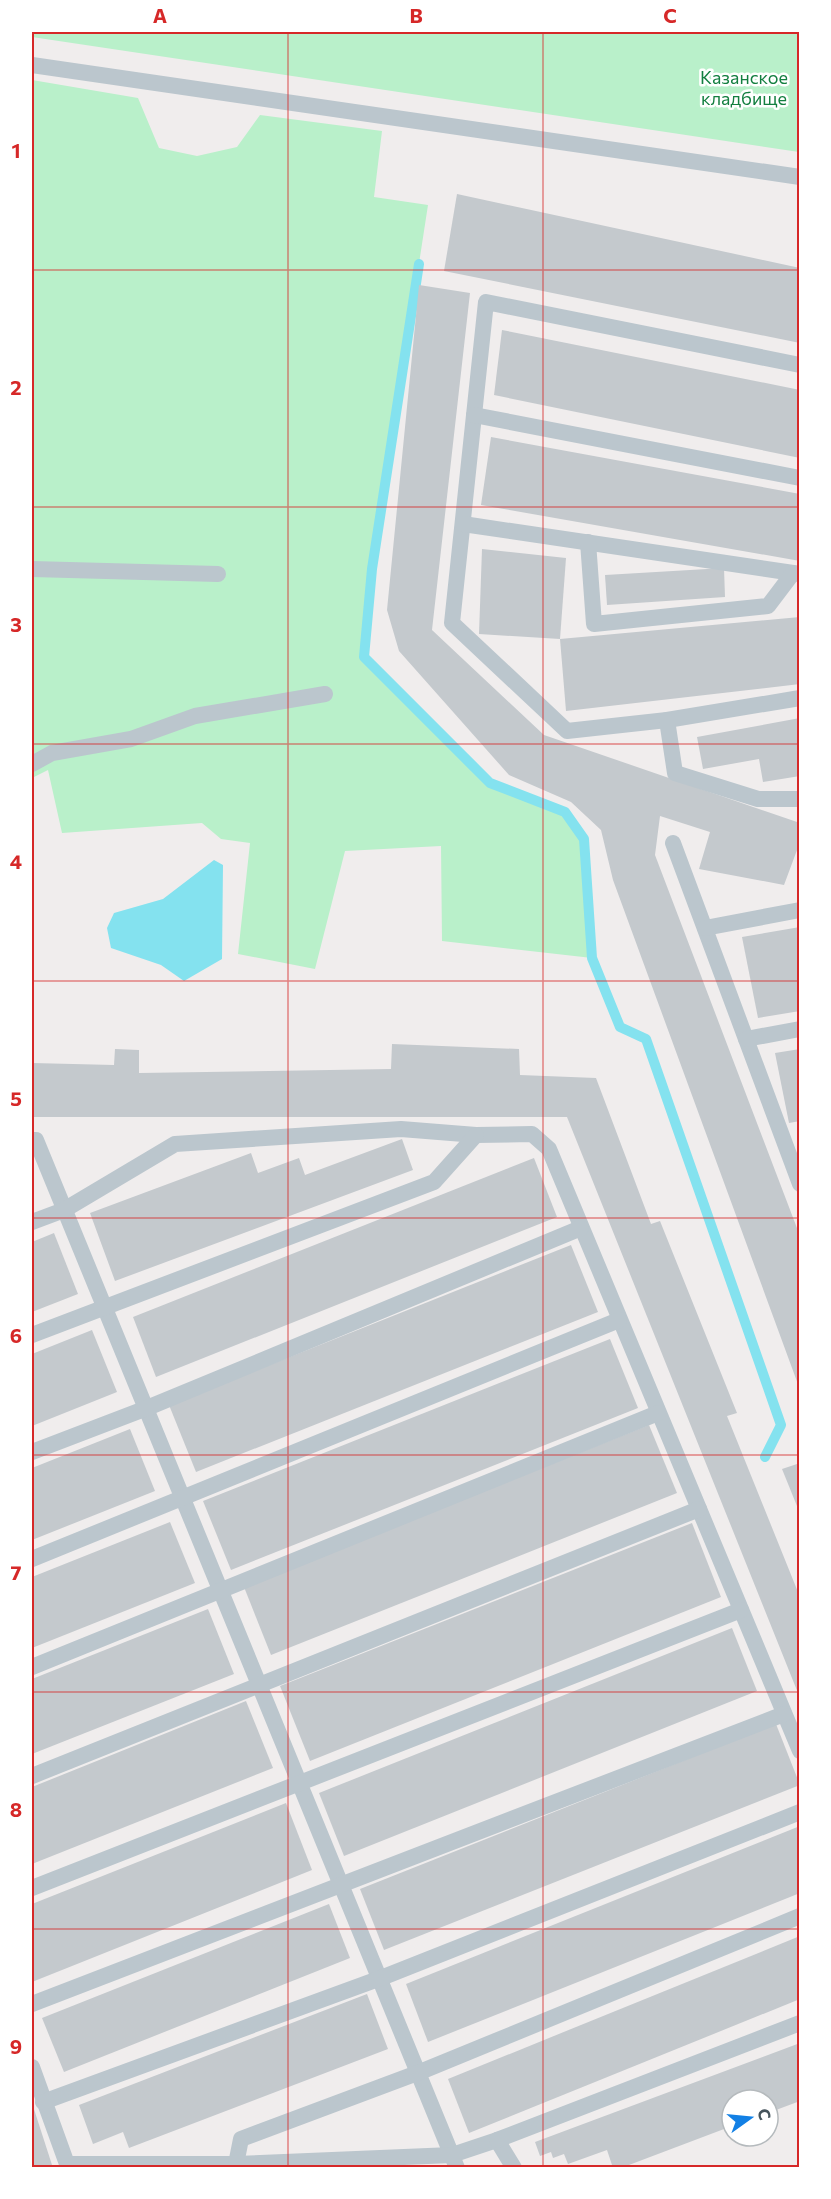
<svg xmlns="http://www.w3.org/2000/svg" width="831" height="2199" font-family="Commissioner,sans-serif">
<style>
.green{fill:#b9f0ca}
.water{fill:#84e2ef}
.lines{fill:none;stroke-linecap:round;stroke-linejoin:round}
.stream{stroke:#84e2ef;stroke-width:10}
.building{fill:#c4c9cd}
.lane{stroke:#bbc6cd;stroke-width:16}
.grid{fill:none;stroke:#d62828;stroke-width:1.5;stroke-opacity:0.55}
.labels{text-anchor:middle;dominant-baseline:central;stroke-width:5;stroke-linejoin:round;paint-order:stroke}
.park-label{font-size:18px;fill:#137f40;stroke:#fff}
.neatline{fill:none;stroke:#d62828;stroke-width:2}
.grid-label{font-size:20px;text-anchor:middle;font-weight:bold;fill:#d62828}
</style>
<rect width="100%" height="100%" fill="#f0eded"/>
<g class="green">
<polygon points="32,32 799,32 799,152 32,37"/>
<polygon points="32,80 138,98 159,148 197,156 237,147 260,115 382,131 374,197 428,205 372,569 364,656 490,783 565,812 584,839 592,958 442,941 441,846 345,851 315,969 238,954 250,843 221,839 202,823 62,833 48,770 32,778"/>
</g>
<polygon class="water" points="214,860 223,865 222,959 184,981 161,965 111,948 107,928 114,913 163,899"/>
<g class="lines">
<polyline class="stream" points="419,264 372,569 364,657 490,783 565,812 584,839 592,958 620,1027 646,1039 781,1425 765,1457"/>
</g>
<g class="building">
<polygon points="457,194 800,268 800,343 444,271"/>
<polygon points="419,285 470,293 432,630 544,735 800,823 800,842 784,885 699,869 710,832 660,816 655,855 800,1236 799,1387 613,880 601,830 571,802 509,775 399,651 387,610"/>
<polygon points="502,330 800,390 800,458 494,395"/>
<polygon points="491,437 800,494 800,561 481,505"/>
<polygon points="482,549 566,558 560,639 479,634"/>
<polygon points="724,568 725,597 607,605 605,575"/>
<polygon points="800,617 800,684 566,711 560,639"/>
<polygon points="800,718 800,776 763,782 759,759 703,769 697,737"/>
<polygon points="800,927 800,1011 758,1018 742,937"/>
<polygon points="392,1044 519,1049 520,1075 596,1078 651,1224 660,1221 737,1413 727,1416 800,1597 800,1698 567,1117 32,1117 32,1063 114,1065 115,1049 139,1050 139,1073 391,1069"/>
<polygon points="800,1049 800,1121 789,1123 775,1053"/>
<polygon points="402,1139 413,1170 115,1281 90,1213 251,1153 258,1173 299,1158 305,1175"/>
<polygon points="534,1158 557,1217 156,1377 133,1317"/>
<polygon points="54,1233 78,1294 32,1312 32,1242"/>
<polygon points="571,1245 598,1312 196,1472 169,1405"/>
<polygon points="92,1330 117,1392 32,1426 32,1354"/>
<polygon points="610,1339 638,1408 231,1570 203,1501"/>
<polygon points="649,1425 677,1493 271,1655 244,1587"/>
<polygon points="130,1429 155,1491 32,1540 32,1468"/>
<polygon points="800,1463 800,1511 799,1511 782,1469"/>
<polygon points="170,1522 195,1583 32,1648 32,1577"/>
<polygon points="692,1523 721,1597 310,1761 280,1686"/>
<polygon points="208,1609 234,1674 32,1754 32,1679"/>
<polygon points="732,1628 757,1691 344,1856 319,1793"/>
<polygon points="246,1701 273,1768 32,1864 32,1787"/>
<polygon points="776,1724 800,1785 384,1950 360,1889"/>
<polygon points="286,1803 312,1870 32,1982 32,1904"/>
<polygon points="800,1826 800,1893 428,2042 406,1984"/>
<polygon points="329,1904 350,1958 64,2072 42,2018"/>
<polygon points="800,1936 800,1999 469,2133 448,2079"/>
<polygon points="367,1994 388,2049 129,2148 123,2132 93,2144 79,2105"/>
<polygon points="800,2043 800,2101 768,2113 768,2100 732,2100 732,2126 621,2168 613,2168 607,2150 568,2164 564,2154 553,2158 551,2152 540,2156 535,2142"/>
<polygon points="32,2103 53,2168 32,2168"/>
</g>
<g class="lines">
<g class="lane">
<polyline points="32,65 800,177"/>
<polyline points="800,365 486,302 452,623 567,731 667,720 800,698"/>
<polyline points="474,415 800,478"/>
<polyline points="463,524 800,574"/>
<polyline points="588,542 594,624 768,606 793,573"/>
<polyline points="32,569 218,574"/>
<polyline points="667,720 675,773 758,799 800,799"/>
<polyline points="32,764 52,753 131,739 195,716 325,694"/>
<polyline points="673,843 800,1184"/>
<polyline points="705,928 800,910"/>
<polyline points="746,1039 800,1029"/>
<polyline points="32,1140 36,1140 457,2168"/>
<polyline points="32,1222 64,1210 175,1144 401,1129 476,1135 532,1134 549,1149 800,1751"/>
<polyline points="32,1335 434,1182 476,1135"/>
<polyline points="32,1452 147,1408 581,1228"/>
<polyline points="32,1559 619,1320"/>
<polyline points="32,1667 658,1413"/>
<polyline points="32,1776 699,1509"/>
<polyline points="32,1888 741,1610"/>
<polyline points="32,2004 784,1714"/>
<polyline points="32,2067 67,2164 236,2164 452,2155 497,2140 514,2168"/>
<polyline points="43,2102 381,1978 800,1812"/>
<polyline points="497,2140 800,2023"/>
<polyline points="236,2164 241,2139 420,2072 800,1916"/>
</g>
</g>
<path class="grid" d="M288,32V2168M543,32V2168M32,270H800M32,507H800M32,744H800M32,981H800M32,1218H800M32,1455H800M32,1692H800M32,1929H800"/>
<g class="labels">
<g class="park-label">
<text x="744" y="77">Казанское<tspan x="744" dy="21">кладбище</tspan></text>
</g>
</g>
<rect width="831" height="2199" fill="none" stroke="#ffffff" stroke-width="66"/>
<g transform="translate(750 2118) rotate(75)"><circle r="28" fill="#ffffff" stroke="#b5babd" stroke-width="1.5"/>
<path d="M0-4.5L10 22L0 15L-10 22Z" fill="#1280e5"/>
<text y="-9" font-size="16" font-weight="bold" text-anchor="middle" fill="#45535b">С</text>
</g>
<rect x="33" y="33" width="765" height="2133" class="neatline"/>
<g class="grid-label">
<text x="160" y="23">A</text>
<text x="416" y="23">B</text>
<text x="670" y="23">C</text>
<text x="16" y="158">1</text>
<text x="16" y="395">2</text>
<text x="16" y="632">3</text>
<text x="16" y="869">4</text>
<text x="16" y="1106">5</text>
<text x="16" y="1343">6</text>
<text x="16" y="1580">7</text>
<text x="16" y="1817">8</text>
<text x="16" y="2054">9</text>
</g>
</svg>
